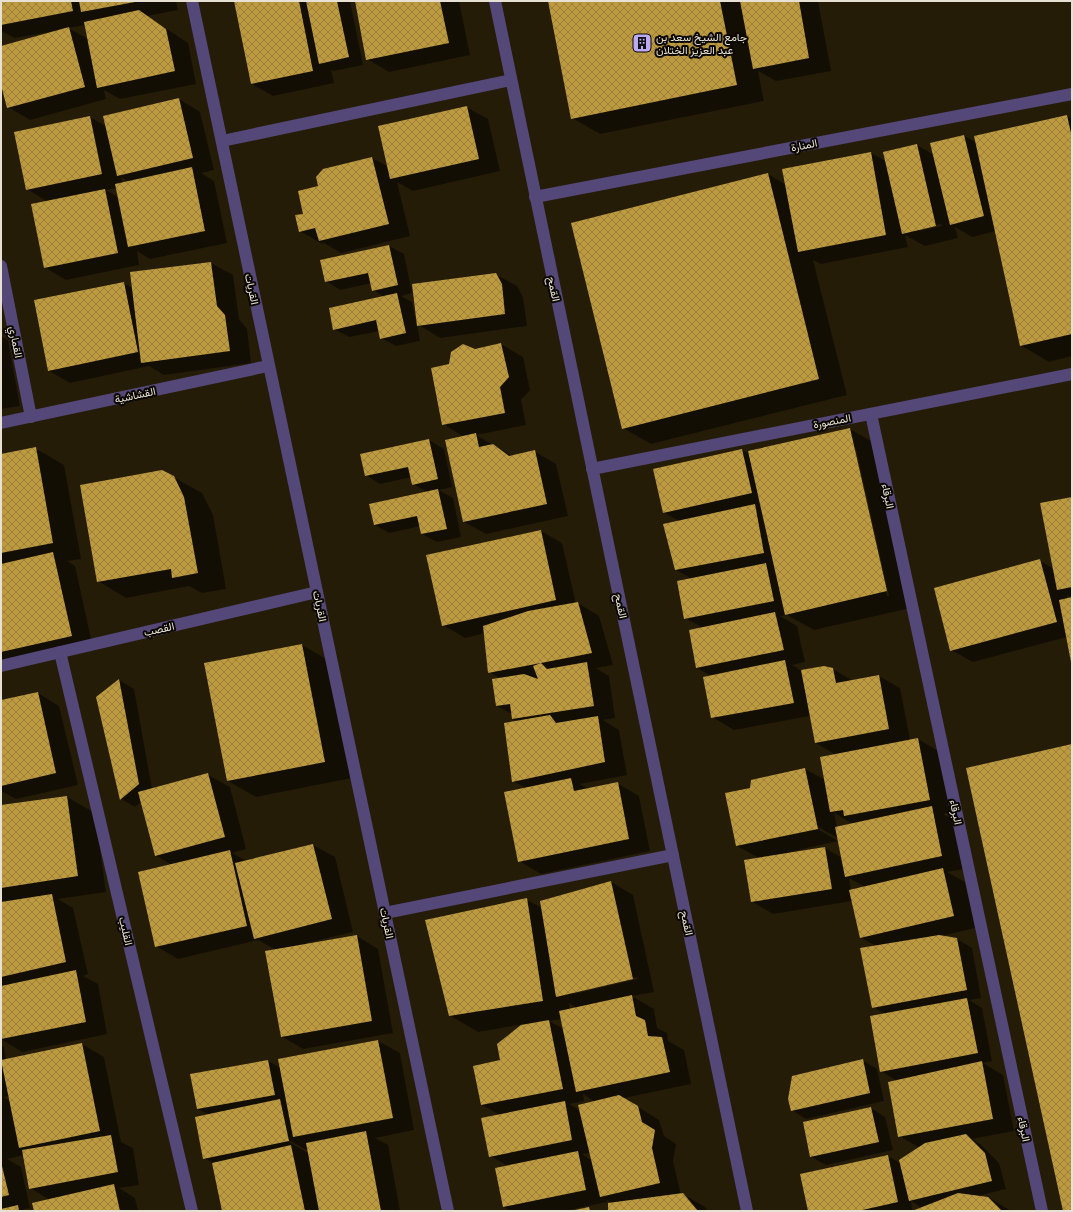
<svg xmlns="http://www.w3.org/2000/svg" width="1073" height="1212" font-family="Helvetica,Vazirmatn,sans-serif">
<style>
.shadow{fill:#0007;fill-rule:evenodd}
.building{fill:url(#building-cross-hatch)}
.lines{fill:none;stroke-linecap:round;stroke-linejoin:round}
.street{stroke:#544879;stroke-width:12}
.labels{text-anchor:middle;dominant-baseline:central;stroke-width:4;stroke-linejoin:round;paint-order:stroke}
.poi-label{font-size:11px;fill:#e7e1d4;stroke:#0b0702;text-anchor:start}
.street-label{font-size:11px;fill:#e7e1d4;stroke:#0b0702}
</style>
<defs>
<pattern id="building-cross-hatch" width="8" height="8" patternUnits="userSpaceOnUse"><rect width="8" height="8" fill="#be9a3f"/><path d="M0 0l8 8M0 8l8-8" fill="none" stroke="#9a803f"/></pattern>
</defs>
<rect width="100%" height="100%" fill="#251c08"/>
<g class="shadow">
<path d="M1,1H176L178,10L147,16L188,43L196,84L120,99L104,90L106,99L30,120L8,107L1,81V47L55,32V31L15,38L1,31ZM85,25L88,39L68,28Z"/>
<polygon points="235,1 350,1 363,65 334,71 331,70 334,83 273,96 252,84"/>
<polygon points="356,1 459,1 470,55 389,72 367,59"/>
<polygon points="549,1 818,1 831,71 776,81 758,71 764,101 600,134 572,118"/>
<path d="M179,99L200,112L214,170L201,173L214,181L227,243L150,259L137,251L139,265L66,280L44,267L48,202L27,189L90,117L107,127ZM121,177L129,182L123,183ZM116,188L118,197L106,190Z"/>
<polygon points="466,107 488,119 500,171 413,191 397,182 410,236 341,253 324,243 322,244 300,231 304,214 319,187 372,158 389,167"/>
<path d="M1067,116L1072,119V356L1049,362L1020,345L996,231L972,237L955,227L958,238L925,246L905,235L908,247L821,264L813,260L847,395L651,444L623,428L768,174L786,185L871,153L886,161L917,145L934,155L931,144L964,136L976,142ZM941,224L942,226L919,231V229Z"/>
<polygon points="389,246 404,254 412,293 401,296 412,302 416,321 495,274 517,286 523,297 527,326 440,338 417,324 420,341 396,346 381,338 380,331 349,337 334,329 384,297 373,290 372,283 340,290 326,281 321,261"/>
<polygon points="211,263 233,275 239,319 247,329 251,363 164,375 149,366 70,383 49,371 123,283 133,288"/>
<polygon points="1,336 8,340 20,406 1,409"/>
<polygon points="501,344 523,357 530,390 521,400 526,425 476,435 512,456 534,451 556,464 568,516 486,534 464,522 446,441 464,437 443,424 450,365 475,350"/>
<path d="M850,429L878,445L915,607L814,630L787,615L780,616L797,626L805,662L792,665L802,671L833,669L853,681L879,676L900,688L910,740L918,739L940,752L951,812L943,814L953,820L963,869L947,872L965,882L975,928L941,936L957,939L972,948L981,998L969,1000L982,1008L992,1061L983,1063L1003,1075L1014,1131L972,1139L980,1144L999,1163L1006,1189L977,1196L988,1197L1011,1211H914L922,1208L911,1201L912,1210L909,1211H809L888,1156L900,1163L920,1148L899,1136L897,1081L881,1071L885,1014L873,1007L876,946L861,938L852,901L773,914L751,901L759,858L737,846L726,794L750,789L752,780L805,769L825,780L836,755L816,743L810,716L734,730L712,717L711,676L697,668L703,628L685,618L692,579L676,570L679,521L663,512L742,450L750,454ZM854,449H856L889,596H887ZM834,813L853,824L837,827ZM815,825L839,839L842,858L825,848L789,854V852L838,841L814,827ZM849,878L865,887L851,890Z"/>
<polygon points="429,440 444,449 452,487 439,490 453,498 461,537 437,542 422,534 421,526 389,533 375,525 427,492 413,484 412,477 380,484 366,475 361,455"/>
<polygon points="35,448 64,465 81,559 67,561 75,566 93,648 1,665 1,455"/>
<polygon points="173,477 202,493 213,515 226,589 202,593 189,586 126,598 98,581"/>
<polygon points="1072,498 1072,598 1067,595 1068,599 1072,598 1072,661 1067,637 973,662 951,650 1040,561 1054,569"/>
<polygon points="541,531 562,543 576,604 578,603 599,616 613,665 596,668 609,676 615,718 603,720 619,730 627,775 580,784 589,789 617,783 639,796 650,851 541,874 519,861 526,788 513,781 518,722 513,719 512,714 497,706 500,678 489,672 485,633 465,638 443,625"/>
<polygon points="302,645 330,661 352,778 256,797 228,781"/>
<polygon points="119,680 134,689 152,789 208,775 230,787 246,849 232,853 247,861 313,845 335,857 353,932 306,943 307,945 357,936 378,949 393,1033 303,1049 281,1036 276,950 258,940 178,959 156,946 172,865 155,855 141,802 135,807 121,799 97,698"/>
<polygon points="38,693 59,706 78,785 16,799 1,791 1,701"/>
<polygon points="67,797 95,813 106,892 58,899 73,908 88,974 83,976 98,984 107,1034 22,1052 1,1039 1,806"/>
<path d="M611,882L633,895L654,992L632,996L654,1009L657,1028L667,1033L668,1041L684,1050L691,1084L624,1098L659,1120L664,1136L676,1144L673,1161L681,1195L683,1194L705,1207L708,1211H609L612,1203L607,1200V1202L564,1211H511L504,1207L508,1166L490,1156L500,1115L482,1105L474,1066L501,1061L498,1044L524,1024L478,1032L449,1015L527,900L542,908ZM637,977L638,979L574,994V991ZM569,1003L575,1007L578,1008L570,1010ZM562,1019L564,1029L549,1021ZM583,1094L595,1102L581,1111L569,1104L584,1101ZM591,1153L592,1161L582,1154Z"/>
<path d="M378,1041L400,1053L414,1130L375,1138L388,1145L400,1211H224L213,1163L204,1158L209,1115L198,1109L191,1075L268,1061L281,1068ZM285,1138L308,1151V1153L284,1139Z"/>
<path d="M82,1044L104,1057L121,1142L133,1148L139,1185L119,1188L135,1198L138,1211H35L50,1200L30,1188L24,1155L7,1159L21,1167L30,1208L23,1209L26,1211H1V1045L4,1047L6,1060ZM9,1096L10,1101L4,1097Z"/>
<polygon points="862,1060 877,1069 884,1101 806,1119 792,1110"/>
<polygon points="871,1108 885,1117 893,1150 826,1165 811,1157"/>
</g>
<g class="building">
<polygon points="1,1 71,1 73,11 1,25"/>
<polygon points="79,1 135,1 135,2 81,12"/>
<polygon points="234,1 299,1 313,71 251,84"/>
<polygon points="306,1 337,1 349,57 319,64"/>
<polygon points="355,1 440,1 449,43 366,60"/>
<polygon points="548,1 720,1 737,85 571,119"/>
<polygon points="740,1 799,1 809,58 753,69"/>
<polygon points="139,10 166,29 175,71 97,88 84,22"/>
<polygon points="69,27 85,87 7,108 1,85 1,46"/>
<polygon points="179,98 193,158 117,176 103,116"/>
<polygon points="467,106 479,159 390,179 378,126"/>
<polygon points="1067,115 1072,138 1072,334 1020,346 974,136"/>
<polygon points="90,116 102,174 26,190 14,132"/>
<polygon points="964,135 984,216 950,225 930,143"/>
<polygon points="917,144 936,226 902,234 883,152"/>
<polygon points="871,152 886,235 798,252 782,169"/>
<polygon points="372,157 389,224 319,241 315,228 299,232 295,215 303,214 298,191 318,186 316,177 323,169"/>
<polygon points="192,167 205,231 128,247 115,184"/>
<polygon points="768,173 819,379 622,429 571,223"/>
<polygon points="105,189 118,253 44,268 31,204"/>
<polygon points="389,245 398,285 372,291 368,273 325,282 320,260"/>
<polygon points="211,262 217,306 225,315 230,351 141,363 130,272"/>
<polygon points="496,273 502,284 505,314 417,326 412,284"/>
<polygon points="124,282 138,352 48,371 34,300"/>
<polygon points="397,293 406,333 380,339 376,320 333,330 329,308"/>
<polygon points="501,343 509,377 500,387 505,413 442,425 431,368 449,364 451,352 463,344 475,349"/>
<polygon points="850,428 887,591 785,615 748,451"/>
<polygon points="476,433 479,447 493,444 509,456 535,450 547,504 463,522 445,440"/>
<polygon points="429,439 438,479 412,485 408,467 365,476 360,454"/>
<polygon points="36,447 53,543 1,553 1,454"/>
<polygon points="742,449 752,493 663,513 653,469"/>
<polygon points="162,470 174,476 184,497 198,573 172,578 171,569 97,582 80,485"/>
<polygon points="438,489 447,529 421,534 417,516 374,525 369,504"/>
<polygon points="1072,497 1072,587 1057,590 1040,503"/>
<polygon points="755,504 764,553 675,570 663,524"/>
<polygon points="541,530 556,600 442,626 426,555"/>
<polygon points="53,552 72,636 1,652 1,564"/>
<polygon points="1040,559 1057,622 950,651 934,588"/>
<polygon points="766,563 774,601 684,619 677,581"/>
<polygon points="1072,597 1072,662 1071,662 1059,600"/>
<polygon points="578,602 592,653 541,663 547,669 587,662 594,706 512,719 510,704 496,706 492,679 524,674 538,679 533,666 541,663 488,673 483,626 528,611"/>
<polygon points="775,612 784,650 696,668 689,630"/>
<polygon points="302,644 325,762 227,781 204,663"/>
<polygon points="785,660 794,703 711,718 703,677"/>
<polygon points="824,666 833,668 836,683 879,675 889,729 815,743 801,670"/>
<polygon points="119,679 139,784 120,800 96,697"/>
<polygon points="38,692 56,773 1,786 1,700"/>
<polygon points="550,715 556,723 598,716 605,762 512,782 504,723"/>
<polygon points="918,738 930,800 844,816 843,810 830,812 820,757"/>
<polygon points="1072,744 1072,1211 1063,1211 966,768"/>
<polygon points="805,768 818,829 736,846 725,793 750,788 751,780"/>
<polygon points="208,773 225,837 155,856 138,792"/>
<polygon points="571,778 574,791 618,782 629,839 518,862 504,792"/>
<polygon points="67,796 78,876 1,888 1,805"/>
<polygon points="932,806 942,856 845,877 835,827"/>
<polygon points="313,844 332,919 254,939 235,863"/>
<polygon points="825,847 832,889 751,902 744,860"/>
<polygon points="230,850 247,926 155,947 138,872"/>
<polygon points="943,868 954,916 860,938 849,890"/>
<polygon points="611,881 633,979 556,997 540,901"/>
<polygon points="52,894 66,962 1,977 1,902"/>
<polygon points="527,898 543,1001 449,1016 425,920"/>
<polygon points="357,935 372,1021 281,1037 265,951"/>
<polygon points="939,935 957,938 967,990 872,1008 860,948"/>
<polygon points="76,970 86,1022 1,1039 1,986"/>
<polygon points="632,995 636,1016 645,1020 648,1036 662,1037 670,1072 576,1092 559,1011"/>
<polygon points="967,998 978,1053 880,1072 870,1016"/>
<polygon points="549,1020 563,1089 481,1105 473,1066 500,1060 497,1044 521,1025"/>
<polygon points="378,1040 393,1118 293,1137 278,1059"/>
<polygon points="82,1043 100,1131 19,1148 1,1060"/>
<polygon points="863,1059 870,1093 791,1111 788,1099 792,1076"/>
<polygon points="268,1060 275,1095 197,1109 190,1074"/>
<polygon points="982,1061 993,1119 898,1137 888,1082"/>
<polygon points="619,1095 638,1106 642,1122 655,1130 652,1148 660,1183 600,1197 578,1105"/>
<polygon points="280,1099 289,1141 203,1159 195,1117"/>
<polygon points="565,1101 572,1140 489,1157 481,1118"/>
<polygon points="871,1107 879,1142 810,1157 803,1122"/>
<polygon points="366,1131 381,1211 319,1211 306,1143"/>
<polygon points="966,1134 985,1153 992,1181 909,1201 899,1160 925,1143"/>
<polygon points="111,1135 118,1172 29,1189 22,1150"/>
<polygon points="291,1145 305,1211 222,1211 212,1163"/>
<polygon points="578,1151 586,1190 503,1207 495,1168"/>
<polygon points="888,1155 898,1202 858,1211 808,1211 800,1174"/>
<polygon points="1,1162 9,1195 1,1197"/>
<polygon points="114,1184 120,1211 34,1211 32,1203"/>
<polygon points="683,1193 698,1211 608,1211 608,1203"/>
<polygon points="958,1193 988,1197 1001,1210 1000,1211 912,1211"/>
<polygon points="18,1205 19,1211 1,1211 1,1209"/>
<polygon points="589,1207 590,1211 575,1211 575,1210"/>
</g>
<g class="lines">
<g class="street">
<polyline points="192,1 448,1211"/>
<polyline points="495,1 747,1211"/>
<polyline points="222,141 511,80"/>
<polyline points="535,197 1072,94"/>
<polyline points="1,266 31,417"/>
<polyline points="871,414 1042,1211"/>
<polyline points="1,423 268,366"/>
<polyline points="592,469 1072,374"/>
<polyline points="60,652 192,1211"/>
<polyline points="1,666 317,592"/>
<polyline points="385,913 673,855"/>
</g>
</g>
<defs>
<symbol id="building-square" viewBox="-11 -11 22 22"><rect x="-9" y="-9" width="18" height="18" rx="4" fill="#bbaaf6" stroke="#0b0702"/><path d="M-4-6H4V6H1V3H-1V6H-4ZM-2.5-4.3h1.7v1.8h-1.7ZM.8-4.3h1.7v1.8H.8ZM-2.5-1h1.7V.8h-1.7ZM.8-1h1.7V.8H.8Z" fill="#111"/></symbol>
</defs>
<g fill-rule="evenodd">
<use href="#building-square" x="631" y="32" width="22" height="22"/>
</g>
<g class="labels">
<g class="poi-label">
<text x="656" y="37">جامع الشيخ سعد بن<tspan x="656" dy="13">عبد العزيز الختلان</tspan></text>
</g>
<g class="street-label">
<text transform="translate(804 145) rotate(-11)">المنارة</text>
<text transform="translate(252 289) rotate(78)">القريات</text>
<text transform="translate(554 289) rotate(78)">القمح</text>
<text transform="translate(16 342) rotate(79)">القماري</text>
<text transform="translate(135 395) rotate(-12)">القشاشية</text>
<text transform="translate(832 421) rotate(-11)">المنصورة</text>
<text transform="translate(888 496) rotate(78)">البرقاء</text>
<text transform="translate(320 606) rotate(78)">القريات</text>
<text transform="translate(621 606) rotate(78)">القمح</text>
<text transform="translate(159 629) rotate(-13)">القصب</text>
<text transform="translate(956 812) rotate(78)">البرقاء</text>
<text transform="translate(387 923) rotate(78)">القريات</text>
<text transform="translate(687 923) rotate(78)">القمح</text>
<text transform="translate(126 931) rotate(77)">القليب</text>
<text transform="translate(1024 1129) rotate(78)">البرقاء</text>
</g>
</g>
<rect width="1073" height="1212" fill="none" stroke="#e7e1d4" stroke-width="4"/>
</svg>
